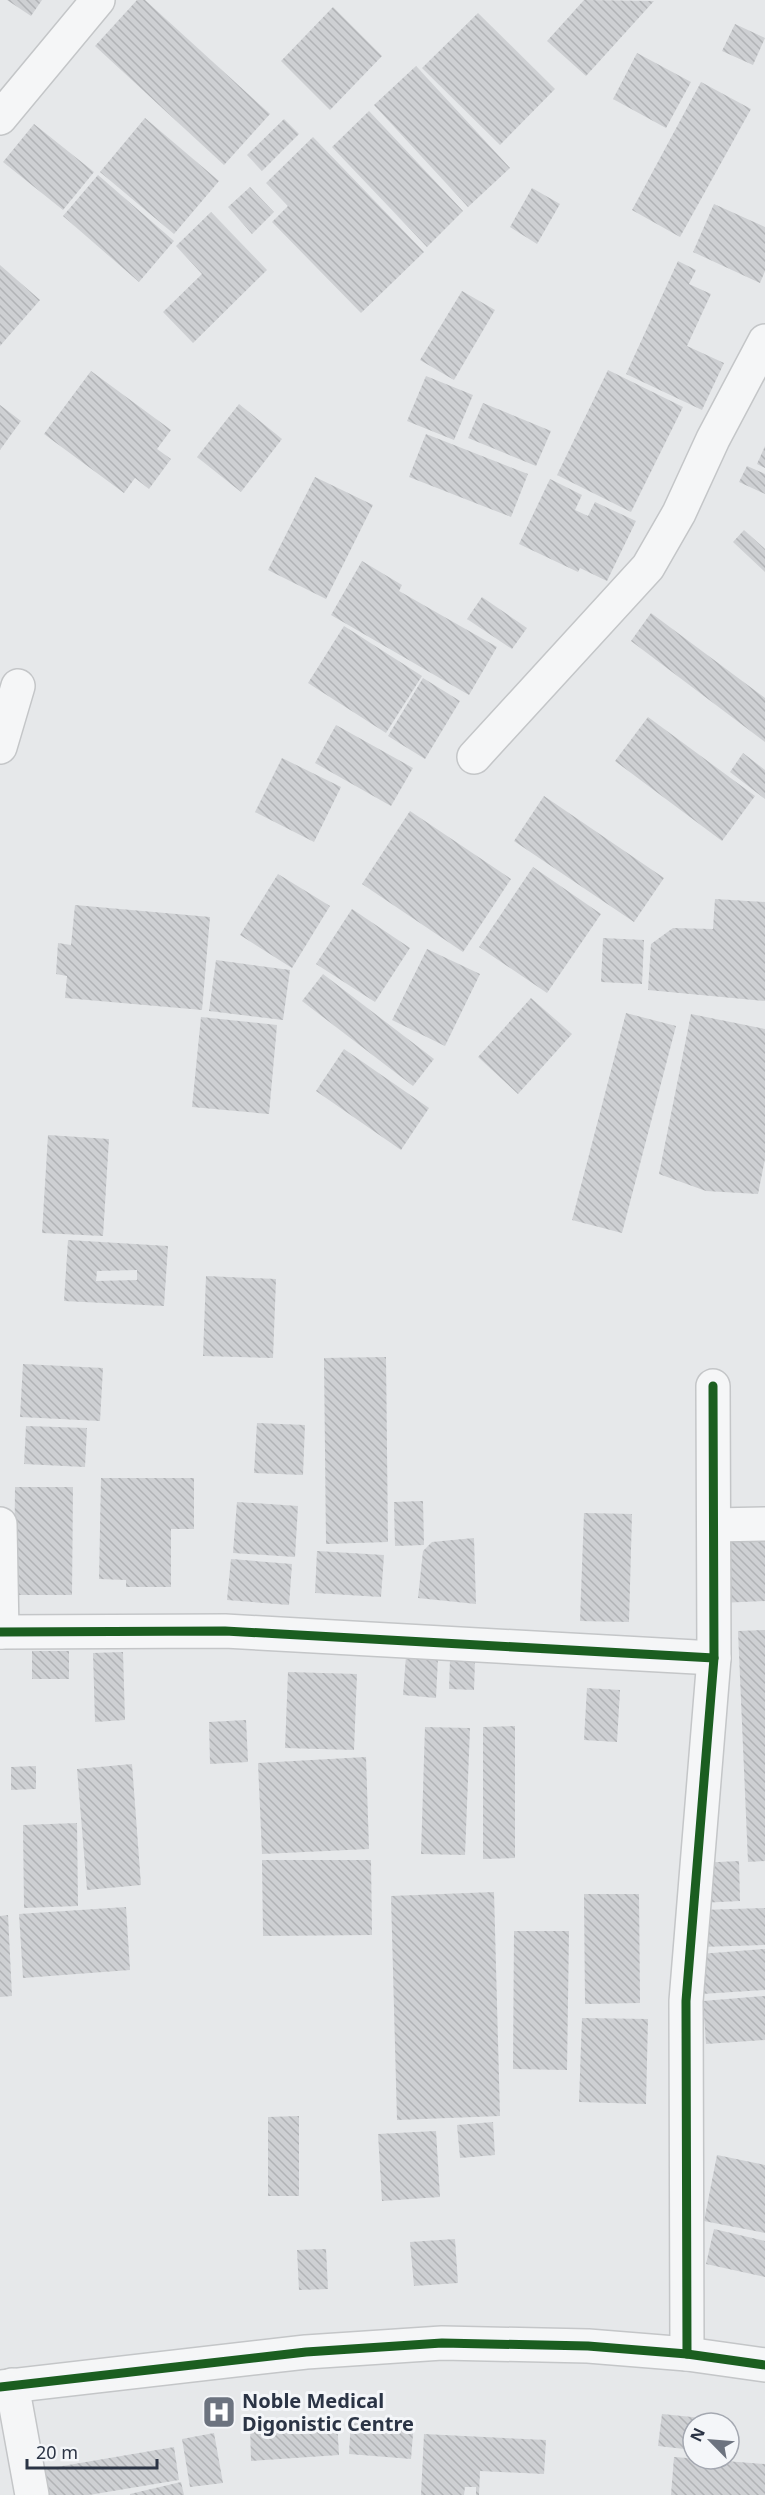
<svg xmlns="http://www.w3.org/2000/svg" width="765" height="2495" font-family="'Noto Sans',sans-serif">
<style>
.building{fill:url(#building-back-hatch);fill-rule:evenodd}
.lines{fill:none;stroke-linecap:round;stroke-linejoin:round}
.minor-casing{stroke:#c4c6c8;stroke-width:36}
.minor{stroke:#f5f6f7;stroke-width:33}
.cycleway-casing{stroke:#f4f6f9;stroke-width:13}
.cycleway{stroke:#1b5e20;stroke-width:9}
.labels{text-anchor:middle;dominant-baseline:central;stroke-width:6;stroke-linejoin:round;paint-order:stroke}
.poi-label{font-size:20px;font-weight:bold;fill:#2b3445;stroke:#f4f6f9;text-anchor:start}
</style>
<defs>
<pattern id="building-back-hatch" width="6" height="6" patternUnits="userSpaceOnUse" patternTransform="scale(1.5)"><rect width="6" height="6" fill="#ced0d3"/><path d="M-1 5l2 2M0 0l6 6M5-1l2 2" fill="none" stroke="#b1b3b6"/></pattern>
</defs>
<rect width="100%" height="100%" fill="#e6e8ea"/>
<g class="building">
<polygon points="7,0 42,0 31,16"/>
<polygon points="137,0 145,0 270,114 224,165 95,46"/>
<polygon points="584,0 654,1 586,76 547,41"/>
<polygon points="333,7 382,56 330,110 281,61"/>
<polygon points="478,13 555,89 500,145 422,68"/>
<polygon points="735,24 765,38 753,65 722,51"/>
<polygon points="637,53 691,82 666,128 613,99"/>
<polygon points="416,66 510,168 468,207 374,105"/>
<polygon points="701,82 751,109 680,237 632,210"/>
<polygon points="369,111 463,211 427,247 332,147"/>
<polygon points="145,118 219,181 174,234 100,172"/>
<polygon points="284,119 299,134 262,171 247,155"/>
<polygon points="34,124 94,172 63,210 3,162"/>
<polygon points="313,137 424,252 361,313 272,222 288,206 266,183"/>
<polygon points="98,175 174,241 139,282 63,216"/>
<polygon points="250,187 274,212 252,234 228,207"/>
<polygon points="532,188 560,204 537,244 510,227"/>
<polygon points="714,204 765,227 765,271 760,283 693,252"/>
<polygon points="211,212 267,270 193,343 163,312 202,274 176,246"/>
<polygon points="678,261 696,270 689,284 711,294 687,346 724,363 702,410 626,374"/>
<polygon points="0,265 40,300 0,346"/>
<polygon points="462,291 495,310 454,380 420,360"/>
<polygon points="608,370 683,407 631,512 557,475"/>
<polygon points="91,371 171,430 157,449 171,459 149,489 135,478 124,493 44,434"/>
<polygon points="426,376 473,395 454,440 407,421"/>
<polygon points="483,403 551,431 536,466 468,438"/>
<polygon points="239,404 282,439 241,492 197,457"/>
<polygon points="0,405 21,421 0,450"/>
<polygon points="426,434 528,474 511,517 409,477"/>
<polygon points="765,446 765,468 757,464"/>
<polygon points="747,466 765,474 765,494 739,482"/>
<polygon points="315,477 373,505 326,599 268,570"/>
<polygon points="550,479 582,495 575,510 588,516 595,502 636,521 607,581 580,568 578,572 519,544"/>
<polygon points="744,530 765,549 765,572 733,542"/>
<polygon points="362,561 402,585 399,591 497,647 469,695 331,615"/>
<polygon points="482,597 527,628 512,649 467,619"/>
<polygon points="651,613 765,698 765,742 631,641"/>
<polygon points="344,626 422,676 386,733 308,683"/>
<polygon points="423,678 460,701 425,759 388,736"/>
<polygon points="648,717 755,796 722,841 615,761"/>
<polygon points="336,725 413,768 391,806 315,763"/>
<polygon points="743,753 765,770 765,799 730,772"/>
<polygon points="282,758 341,787 314,842 255,812"/>
<polygon points="544,796 664,878 634,922 514,841"/>
<polygon points="410,811 511,879 463,952 362,884"/>
<polygon points="533,867 601,914 547,993 479,947"/>
<polygon points="278,874 330,906 292,968 240,935"/>
<polygon points="715,899 765,902 765,1001 648,990 651,944 673,928 713,929"/>
<polygon points="75,905 210,917 202,1010 65,998 67,976 56,974 58,943 71,945"/>
<polygon points="352,909 410,948 375,1002 316,964"/>
<polygon points="603,938 644,940 642,984 601,982"/>
<polygon points="427,949 480,974 445,1046 392,1020"/>
<polygon points="216,960 290,970 283,1020 209,1011"/>
<polygon points="323,974 434,1059 413,1086 302,1001"/>
<polygon points="531,998 572,1034 518,1094 478,1057"/>
<polygon points="626,1013 676,1026 622,1233 572,1220"/>
<polygon points="691,1014 765,1029 765,1159 758,1194 706,1191 659,1174"/>
<polygon points="201,1017 277,1025 269,1114 192,1107"/>
<polygon points="344,1049 429,1108 401,1150 316,1091"/>
<polygon points="48,1135 109,1139 103,1236 42,1233"/>
<path d="M68,1240L168,1246L164,1306L64,1301ZM137,1270V1280L96,1281L97,1271Z"/>
<polygon points="206,1276 276,1279 273,1358 203,1356"/>
<polygon points="386,1357 388,1542 326,1544 324,1358"/>
<polygon points="23,1364 103,1368 100,1421 20,1417"/>
<polygon points="257,1423 305,1425 303,1475 254,1473"/>
<polygon points="26,1426 87,1428 85,1467 24,1464"/>
<polygon points="101,1478 194,1478 194,1529 171,1529 171,1587 126,1587 126,1580 99,1579"/>
<polygon points="15,1487 73,1487 72,1595 14,1595"/>
<polygon points="423,1501 424,1545 395,1546 394,1502"/>
<polygon points="237,1502 298,1506 295,1557 233,1553"/>
<polygon points="584,1513 632,1514 629,1622 580,1621"/>
<polygon points="765,1531 765,1601 720,1603 718,1534"/>
<polygon points="474,1538 476,1604 418,1598 423,1551 432,1542"/>
<polygon points="317,1551 384,1555 381,1597 315,1593"/>
<polygon points="231,1559 292,1564 289,1605 227,1600"/>
<polygon points="765,1630 765,1861 748,1862 738,1631"/>
<rect x="32" y="1651" width="37" height="28"/>
<polygon points="123,1652 125,1720 95,1722 93,1653"/>
<polygon points="406,1656 438,1658 436,1698 403,1695"/>
<polygon points="450,1660 475,1660 474,1690 449,1689"/>
<polygon points="288,1672 357,1674 354,1750 285,1748"/>
<polygon points="587,1688 620,1690 617,1742 584,1740"/>
<polygon points="246,1720 248,1762 210,1764 209,1722"/>
<polygon points="515,1726 515,1858 483,1859 483,1727"/>
<polygon points="425,1727 470,1728 465,1855 421,1854"/>
<polygon points="366,1757 369,1849 262,1854 258,1763"/>
<polygon points="132,1764 141,1885 87,1890 77,1769"/>
<polygon points="36,1766 36,1789 11,1790 11,1767"/>
<polygon points="77,1823 78,1906 24,1908 23,1825"/>
<polygon points="262,1860 371,1860 372,1935 263,1936"/>
<polygon points="739,1861 740,1901 700,1903 698,1863"/>
<polygon points="494,1892 500,2116 397,2120 391,1896"/>
<polygon points="584,1894 639,1894 640,2003 585,2004"/>
<polygon points="126,1907 130,1970 23,1978 19,1914"/>
<polygon points="765,1908 765,1945 701,1947 701,1910"/>
<polygon points="8,1915 12,1996 0,1997 0,1916"/>
<polygon points="514,1931 569,1931 567,2070 513,2069"/>
<polygon points="765,1949 765,1990 702,1994 700,1954"/>
<polygon points="765,1996 765,2040 706,2044 703,2001"/>
<polygon points="582,2018 648,2019 646,2104 579,2102"/>
<polygon points="299,2116 299,2196 268,2196 268,2117"/>
<polygon points="493,2122 495,2155 460,2158 457,2125"/>
<polygon points="436,2131 440,2197 382,2201 378,2134"/>
<polygon points="717,2155 765,2165 765,2233 704,2221"/>
<polygon points="714,2229 765,2241 765,2277 706,2264"/>
<polygon points="455,2239 458,2283 414,2286 410,2242"/>
<polygon points="326,2249 328,2289 299,2290 297,2250"/>
<polygon points="662,2414 702,2418 701,2423 693,2423 693,2450 658,2446"/>
<polygon points="351,2419 414,2422 411,2459 349,2454"/>
<polygon points="337,2420 339,2455 251,2461 250,2425"/>
<polygon points="214,2433 223,2483 190,2487 182,2439"/>
<polygon points="424,2434 546,2440 544,2474 480,2471 479,2495 476,2495 476,2487 465,2487 464,2495 421,2495"/>
<polygon points="174,2447 179,2480 89,2495 43,2495 39,2470"/>
<polygon points="674,2457 765,2464 765,2495 671,2495"/>
<polygon points="181,2482 184,2495 130,2495 130,2494"/>
</g>
<g class="lines">
<defs>
<g id="minor">
<polyline points="0,118 98,0"/>
<polyline points="0,747 18,686"/>
<polyline points="474,757 648,567 679,513 713,439 765,341"/>
<polyline points="0,1524 2,1632"/>
<polyline points="714,1525 765,1524"/>
<polyline points="0,1632 225,1631 714,1658"/>
<polyline points="687,2354 686,2001 714,1658 713,1386"/>
<polyline points="12,2385 32,2495"/>
<polyline points="0,2387 306,2352 442,2343 588,2346 687,2354 765,2365"/>
</g>
</defs>
<use href="#minor" class="minor-casing"/>
<use href="#minor" class="minor"/>
<defs>
<g id="cycleway">
<polyline points="0,1632 225,1631 714,1658"/>
<polyline points="687,2354 686,2001 714,1658 713,1386"/>
<polyline points="0,2387 306,2352 442,2343 588,2346 687,2354 765,2365"/>
</g>
</defs>
<use href="#cycleway" class="cycleway-casing"/>
<use href="#cycleway" class="cycleway"/>
</g>
<defs>
<symbol id="hospital-square" viewBox="-11 -11 22 22"><rect x="-9" y="-9" width="18" height="18" rx="4" fill="#6c737f" stroke="#f4f6f9"/><path d="M-5-5h3v3.5h4V-5h3V5h-3V1.5h-4V5h-3Z" fill="#fff"/></symbol>
</defs>
<g fill-rule="evenodd">
<use href="#hospital-square" x="200" y="2393" width="38" height="38"/>
</g>
<g class="labels">
<g class="poi-label">
<text x="242" y="2400">Noble Medical<tspan x="242" dy="23">Digonistic Centre</tspan></text>
</g>
</g>
<g transform="translate(711 2441) rotate(295)"><circle r="28" fill="#f4f6f9" stroke="#a4a8b1" stroke-width="1.5"/>
<path d="M0-4.5L10 22L0 15L-10 22Z" fill="#6c737f"/>
<text y="-9" font-size="16" font-weight="bold" text-anchor="middle" fill="#2b3445">N</text>
</g>
<path d="M27 2459v9h130v-9" fill="none" stroke="#2b3445" stroke-width="3"/>
<text x="36" y="2459" font-size="18" fill="#2b3445" stroke="#f4f6f9" stroke-width="4.5" paint-order="stroke">20 m</text>
</svg>
